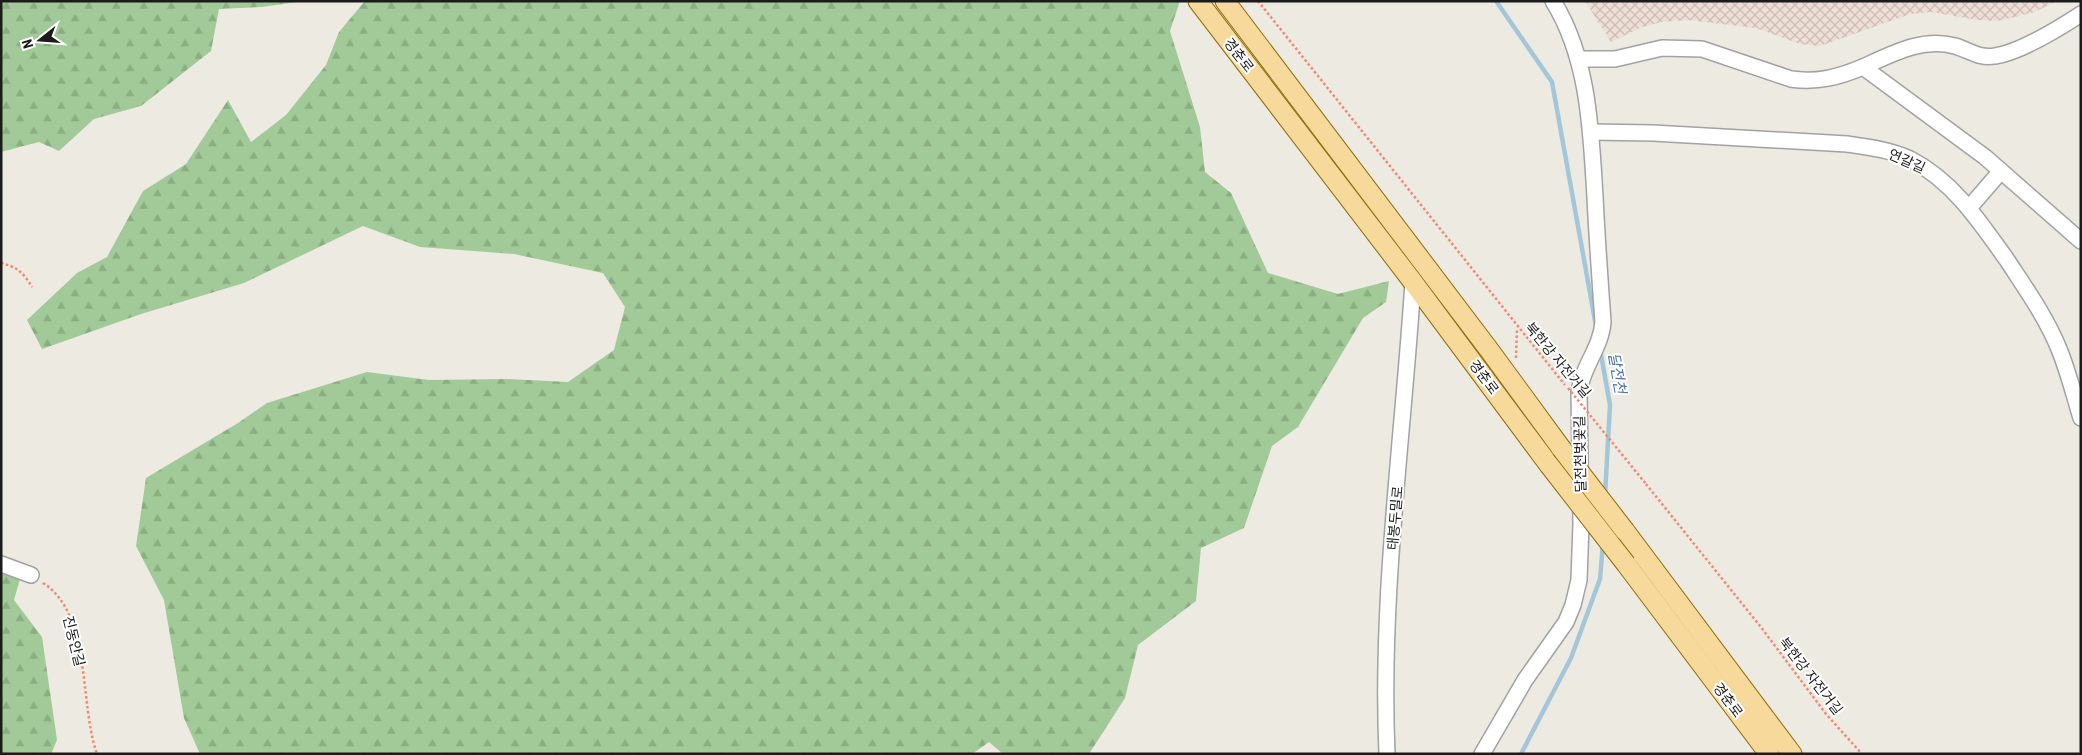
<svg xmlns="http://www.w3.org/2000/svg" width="2082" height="755" font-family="'Roboto Condensed','Noto Sans KR',sans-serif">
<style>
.military{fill:url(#military-cross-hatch)}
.forest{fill:url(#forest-firs)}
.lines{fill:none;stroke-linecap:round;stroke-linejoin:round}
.stream{stroke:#a3c7d8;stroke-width:4.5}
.minor-casing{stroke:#a2a2a2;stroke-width:18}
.major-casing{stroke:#8c6d07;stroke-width:21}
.path{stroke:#f2886d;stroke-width:2.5;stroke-dasharray:2.5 2.5;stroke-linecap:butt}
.minor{stroke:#fff;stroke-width:15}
.major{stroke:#f7d99c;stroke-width:19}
.major-bridge-casing{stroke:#8c6d07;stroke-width:21;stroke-linecap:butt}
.path-bridge{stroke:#f2886d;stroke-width:2.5;stroke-dasharray:2.5 2.5;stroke-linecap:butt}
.major-bridge{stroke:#f7d99c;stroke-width:19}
.labels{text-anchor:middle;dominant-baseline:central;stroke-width:4;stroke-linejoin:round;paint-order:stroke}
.street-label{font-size:14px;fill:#1b1b1b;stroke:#fff}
.water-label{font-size:15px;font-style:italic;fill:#4d71a5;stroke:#fff}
</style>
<defs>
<pattern id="military-cross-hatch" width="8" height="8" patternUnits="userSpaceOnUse" patternTransform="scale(1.25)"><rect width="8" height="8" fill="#eeded5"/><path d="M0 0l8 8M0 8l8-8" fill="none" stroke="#ccbeb6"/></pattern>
<pattern id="forest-firs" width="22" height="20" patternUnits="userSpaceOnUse" patternTransform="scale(1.25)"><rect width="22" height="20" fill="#a2ca98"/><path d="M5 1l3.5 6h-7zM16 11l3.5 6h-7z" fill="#8bad82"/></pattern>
</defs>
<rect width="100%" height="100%" fill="#eceae1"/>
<polygon class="military" points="1585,1 2057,1 2035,12 1998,21 1977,20 1932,12 1910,14 1820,46 1800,44 1756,28 1688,20 1662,22 1642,27 1611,42"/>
<g class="forest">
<polygon points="1,1 304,1 262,7 219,9 211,51 141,106 94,119 59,151 39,142 1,152"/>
<polygon points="365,1 1180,1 1170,31 1200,127 1205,172 1231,193 1268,273 1338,294 1389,281 1386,302 1363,318 1298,427 1272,446 1244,528 1201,548 1196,601 1138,645 1125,698 1089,754 1003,754 989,742 972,754 200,754 184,718 164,600 136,546 146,478 238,423 267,403 367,372 429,380 507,379 568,382 614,350 625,307 603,273 514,254 420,247 363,226 244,283 141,314 42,349 27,320 77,273 107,257 143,191 186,164 228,100 251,142 286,115 326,65 339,32"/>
<polygon points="1,570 20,579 14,600 42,637 57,740 51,754 1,754"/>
</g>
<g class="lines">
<g class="stream">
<polyline points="1496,1 1552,82 1596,326"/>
<polyline points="1600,349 1610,405 1605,495"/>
<polyline points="1521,754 1571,658 1600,579 1603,543"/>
</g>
<defs>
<g id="minor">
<path d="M1578,59H1615L1662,48L1702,49L1791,79C1817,83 1839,77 1863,67L1985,157L2081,241"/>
<path d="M1863,67C1892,54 1922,37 1955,46C1969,50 1979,59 1995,56C2021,52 2058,29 2081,14"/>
<path d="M1591,132L1653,133L1847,144C1868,147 1891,150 1910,159C1953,181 1980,222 2007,260C2026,289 2046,317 2059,349C2068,371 2074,395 2081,418"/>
<polyline points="1969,208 2001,171"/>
<polyline points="1,564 31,575"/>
<path d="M1387,754C1380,597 1403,439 1413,282"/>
<path d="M1482,754L1525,680L1566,622L1573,605L1579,580L1581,524L1579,392C1582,367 1601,348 1603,322C1600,280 1597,239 1595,197C1591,131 1589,59 1553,1"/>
</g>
<g id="major">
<polyline points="1198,1 1413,282 1549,465"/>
<polyline points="1225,1 1490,351 1561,448"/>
<polyline points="1625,531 1792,754"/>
<polyline points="1626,564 1769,754"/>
</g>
</defs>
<use href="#minor" class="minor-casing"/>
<use href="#major" class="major-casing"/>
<g class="path">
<polyline points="1258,1 1565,385"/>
<path d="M1,263C17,267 23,272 32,287"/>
<polyline points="1516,358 1517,328"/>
<polyline points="1646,484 1760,626 1826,714 1862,754"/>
<path d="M43,583C92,614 79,704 97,754"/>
</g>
<use href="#minor" class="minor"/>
<use href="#major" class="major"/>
<defs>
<g id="major-bridge">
<polyline points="1561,448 1625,531"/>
<polyline points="1549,465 1626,564"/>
</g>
</defs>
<use href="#major-bridge" class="major-bridge-casing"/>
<polyline class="path-bridge" points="1568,388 1646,484"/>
<use href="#major-bridge" class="major-bridge"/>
</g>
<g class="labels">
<g class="street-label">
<text transform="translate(1239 55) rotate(52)">경춘로</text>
<text transform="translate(1907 161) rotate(24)">연갈길</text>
<text transform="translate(1558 360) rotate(50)">북한강 자전거길</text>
<text transform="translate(1484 377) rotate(53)">경춘로</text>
<text transform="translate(1580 454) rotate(-91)">달전천벚꽃길</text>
<text transform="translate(1395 518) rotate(-85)">태봉두밀로</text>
<text transform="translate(74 641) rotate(76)">진동안길</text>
<text transform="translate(1811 676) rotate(52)">북한강 자전거길</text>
<text transform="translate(1728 700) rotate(53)">경춘로</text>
</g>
<g class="water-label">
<text transform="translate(1617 373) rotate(80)">달전천</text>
</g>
</g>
<rect width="2082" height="755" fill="none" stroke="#1b1b1b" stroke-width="5"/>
<g transform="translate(40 40) rotate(253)" stroke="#ffffff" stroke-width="4" paint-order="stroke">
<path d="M0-4L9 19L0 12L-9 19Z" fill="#1b1b1b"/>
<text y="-8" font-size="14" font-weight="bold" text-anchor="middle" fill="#1b1b1b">N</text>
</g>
</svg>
